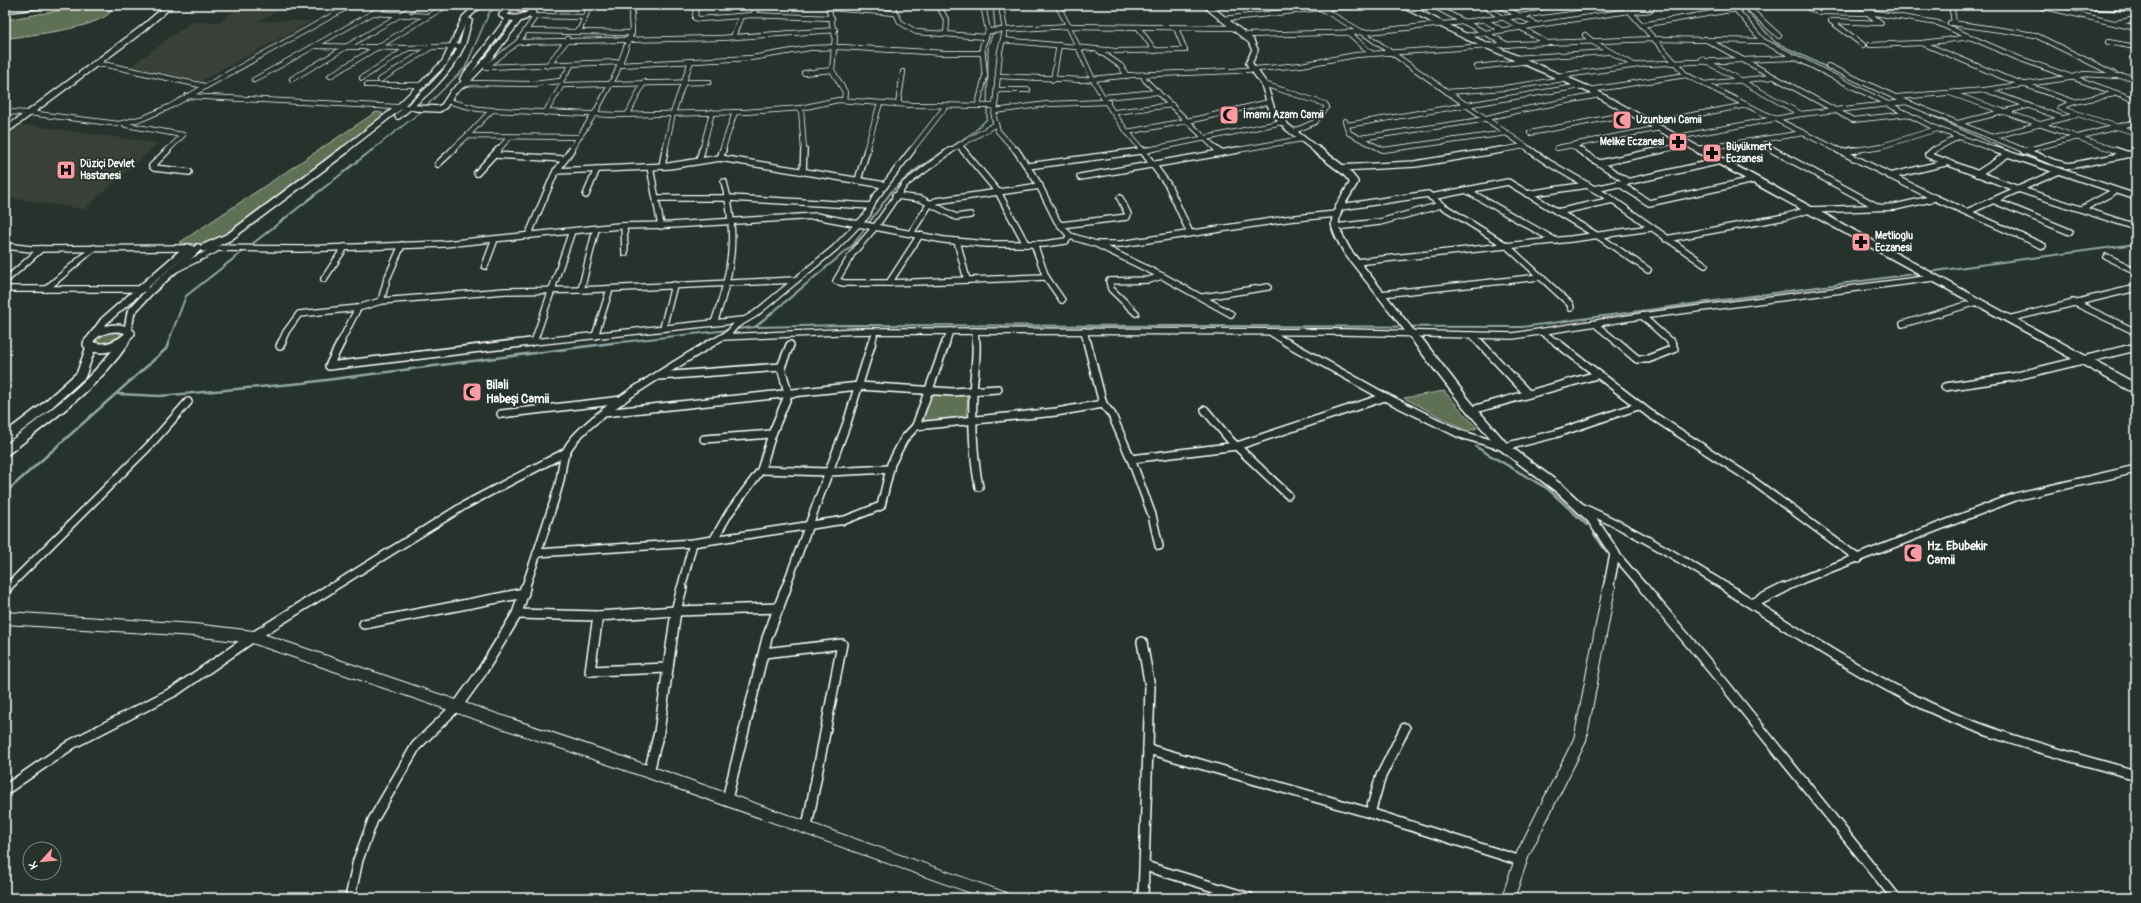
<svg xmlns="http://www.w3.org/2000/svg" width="2141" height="903" font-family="Pangolin,sans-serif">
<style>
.built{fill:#393f37}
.green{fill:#5f7154;stroke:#afb8aa}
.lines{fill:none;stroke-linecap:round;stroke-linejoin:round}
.stream-far2{stroke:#92a8a8;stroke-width:1.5}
.stream-far1{stroke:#92a8a8;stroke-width:2}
.stream{stroke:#92a8a8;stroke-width:2.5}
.street-far3-casing{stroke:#fff;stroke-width:6}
.street-far2-casing{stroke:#fff;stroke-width:8}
.street-far1-casing{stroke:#fff;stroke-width:10}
.street-casing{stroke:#fff;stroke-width:12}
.secondary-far3-casing{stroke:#fff;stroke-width:8}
.secondary-far2-casing{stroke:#fff;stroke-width:10}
.secondary-far1-casing{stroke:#fff;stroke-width:12}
.secondary-casing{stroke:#fff;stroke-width:14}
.street-far3{stroke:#26332d;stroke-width:4.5}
.street-far2{stroke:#26332d;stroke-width:5.5}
.street-far1{stroke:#26332d;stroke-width:7}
.street{stroke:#26332d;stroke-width:9}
.secondary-far3{stroke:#26332d;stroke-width:5.5}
.secondary-far2{stroke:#26332d;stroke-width:7}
.secondary-far1{stroke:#26332d;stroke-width:9}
.secondary{stroke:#26332d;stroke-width:12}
.labels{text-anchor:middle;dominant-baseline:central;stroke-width:3.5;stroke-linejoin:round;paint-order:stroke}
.far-poi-label{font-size:10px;font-weight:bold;fill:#fff;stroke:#26332d;text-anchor:start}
.poi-label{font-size:12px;font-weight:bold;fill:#fff;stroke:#26332d;text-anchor:start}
</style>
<rect width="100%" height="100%" fill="#26332d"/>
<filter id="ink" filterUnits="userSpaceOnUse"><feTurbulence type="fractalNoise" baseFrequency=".025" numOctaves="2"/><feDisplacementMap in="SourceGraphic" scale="8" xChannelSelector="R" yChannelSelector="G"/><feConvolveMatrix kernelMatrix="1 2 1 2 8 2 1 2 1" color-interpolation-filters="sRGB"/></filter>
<g filter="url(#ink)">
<g class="built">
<polygon points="243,5 290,5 259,21 312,21 201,81 131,66 191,22 219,22"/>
<polygon points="27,125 158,143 85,209 81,209 5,197 5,136 16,127"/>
</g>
<g class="green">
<path d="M91,5H111V12C92,30 32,34 5,39V20Z"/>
<polygon points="376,112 382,113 382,117 375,124 225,236 203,244 179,243"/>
<path d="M117,331L121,335C116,341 103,347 96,341L106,333Z"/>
<polygon points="1444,391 1477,428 1467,431 1404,398"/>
<polygon points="965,393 968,398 966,416 930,421 924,422 921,419 929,394"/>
</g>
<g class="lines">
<g class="stream-far2">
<polyline points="1741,5 1775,42 1828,68"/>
<polyline points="1924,112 2008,151"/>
<polyline points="371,151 419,113 465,68 489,13 497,5"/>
<polyline points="945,151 975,131 987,119 988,45 995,28 993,5"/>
</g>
<g class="stream-far1">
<polyline points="2006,150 2012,153"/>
<polyline points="2121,189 2136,194"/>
<polyline points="1928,272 2136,244"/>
<polyline points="755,327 853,245 891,192 914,171 946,150"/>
<polyline points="1269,335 1283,343"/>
<polyline points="168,343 186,296 372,150"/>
<polyline points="613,343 755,327 844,325 1522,327 1921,273"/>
</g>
<g class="stream">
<polyline points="1281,342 1284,344"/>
<polyline points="117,394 160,396 303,383 620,342"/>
<polyline points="1453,434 1463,440"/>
<polyline points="1476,447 1548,489 1587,525"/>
<polyline points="5,493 166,349 169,342"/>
<polyline points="1594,534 1607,552"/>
</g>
<defs>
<g id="street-far3">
<polyline points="696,5 695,18 700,19 753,15 832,18"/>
<polyline points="828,5 835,37 832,70 845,92 844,100"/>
<polyline points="892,5 900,22 916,32 986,37"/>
<polyline points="938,5 947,21 946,34"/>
<polyline points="1001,5 1005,31 1000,51 994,118 998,131 1016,151"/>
<path d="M1057,5C1071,28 1080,53 1092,77C1105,103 1124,129 1143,151"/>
<polyline points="1315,5 1362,32 1532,151"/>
<polyline points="1432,5 1508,45"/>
<polyline points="1483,5 1502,18"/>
<polyline points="1499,5 1535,24"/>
<polyline points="1624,5 1686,75 1840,151"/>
<polyline points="1732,5 1763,41 1937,129 1998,151"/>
<polyline points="1745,5 1779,36"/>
<polyline points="1799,5 1820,12 1875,13 1938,23 2018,58 2136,100"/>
<polyline points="1859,5 1875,13"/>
<polyline points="2036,5 2136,28"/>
<polyline points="829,8 895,13"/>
<polyline points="1506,8 1529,5"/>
<polyline points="1631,12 1651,10 1647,5"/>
<polyline points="373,13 428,16"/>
<polyline points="753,15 758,5"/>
<polyline points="531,16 584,17"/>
<polyline points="1504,18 1547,43"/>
<polyline points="1223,19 1321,8 1383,5"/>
<polyline points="1483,19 1501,30"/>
<polyline points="1831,21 1863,45"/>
<polyline points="1832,21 1881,23 1869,14"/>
<polyline points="1950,23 1954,22 1952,10 1954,5"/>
<polyline points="1952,23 2035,35 2114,74"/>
<polyline points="2115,23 2136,19"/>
<polyline points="1642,25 1736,9"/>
<polyline points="1138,27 1155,51"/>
<polyline points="527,31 632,33"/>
<polyline points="988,31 1068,26 1234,28"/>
<polyline points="575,32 580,29 590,5"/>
<polyline points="1349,33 1372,54"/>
<polyline points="1243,35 1368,32 1519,16 1598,5"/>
<polyline points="1585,35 1593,42 1634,65"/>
<polyline points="1465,36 1629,11"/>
<polyline points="733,37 741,16"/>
<polyline points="1705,39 1853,120 1908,114"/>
<polyline points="1003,40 1116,51 1185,50 1176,28"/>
<polyline points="518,42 721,38 835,30"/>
<polyline points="2108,42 2136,47"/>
<polyline points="1922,43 2003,77 2074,102"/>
<polyline points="1870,45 1922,43 1971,37"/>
<polyline points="316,46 408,48 462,46"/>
<polyline points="1098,50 1121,66 1127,76"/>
<polyline points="1515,58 1608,52"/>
<polyline points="1702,59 1801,114"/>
<polyline points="93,64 107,65 205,86"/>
<polyline points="620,65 751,58 810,48 840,47 945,53 983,53"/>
<polyline points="487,66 518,42 535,17"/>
<polyline points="547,66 568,39"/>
<polyline points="1828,66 1906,102 2026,151"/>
<polyline points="486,67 621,62"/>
<polyline points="1477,67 1521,62"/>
<polyline points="804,73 832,70"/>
<polyline points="1143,75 1145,80 1218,151"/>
<polyline points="330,76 447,5"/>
<polyline points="999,76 1082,80 1132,75 1233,71 1301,65 1356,55 1518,44 1655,39 1763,41"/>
<polyline points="1558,76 1646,64 1792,58"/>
<polyline points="362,78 408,48"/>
<polyline points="292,79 417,5"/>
<polyline points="254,80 387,5"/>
<polyline points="380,80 430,48"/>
<polyline points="1053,80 1059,45"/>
<polyline points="1264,84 1325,104 1327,107 1315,122 1292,132"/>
<polyline points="1704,84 1773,77"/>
<polyline points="367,85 424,85"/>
<polyline points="460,85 472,83 532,84 561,81 572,64"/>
<polyline points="998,90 1028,90"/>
<polyline points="1590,90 1686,75"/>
<polyline points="1986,90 2062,118"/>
<polyline points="1447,92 1504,88 1564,79"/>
<polyline points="1950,93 2117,151"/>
<polyline points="2114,94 2074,102 2060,108 2136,133"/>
<polyline points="187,96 416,108"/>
<polyline points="1104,97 1158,92"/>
<polyline points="1897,97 1985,90 2069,78 2084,74 2136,77"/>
<polyline points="447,101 478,109 492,110 467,136"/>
<polyline points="898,104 903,72"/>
<polyline points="978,105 985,76 982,47 988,31 983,5"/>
<polyline points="801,108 804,151"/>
<polyline points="492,110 616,115 745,112 801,108 838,100 912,105 996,106"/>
<polyline points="995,111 1047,104 1108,102"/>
<polyline points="5,112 29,113 119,124 144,118 169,107 351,5"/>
<polyline points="1115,112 1172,105"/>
<polyline points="545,113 562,85 709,82"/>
<polyline points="628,114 644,82"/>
<polyline points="1345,121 1349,133 1383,150 1507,133"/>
<polyline points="1650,123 1747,105"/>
<polyline points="1958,123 2027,106"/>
<polyline points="126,125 183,135 167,151"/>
<polyline points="1347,125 1581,86"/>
<polyline points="1127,132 1197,119 1269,102"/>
<polyline points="1530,133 1633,113"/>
<polyline points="1677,137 1801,114 1906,102"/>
<polyline points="1991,137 2076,115"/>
<polyline points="1360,138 1475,121 1515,111 1599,95"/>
<polyline points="1756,141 1774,151"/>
<polyline points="959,145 964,151"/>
<polyline points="1573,146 1581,151"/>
<polyline points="1557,148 1660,128"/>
<polyline points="1698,149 1804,133"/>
<polyline points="451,151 467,136 578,137"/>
<polyline points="497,151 510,137"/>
<polyline points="570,151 595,113 616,74 632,31 631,17 634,5"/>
<polyline points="665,151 673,113 691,61"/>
<polyline points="702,151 712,112"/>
<polyline points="722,151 735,112"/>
<polyline points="866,151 880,103"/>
<polyline points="911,151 946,106"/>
<polyline points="950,151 996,124"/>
<polyline points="1143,151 1283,122"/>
<polyline points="1232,151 1302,139"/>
<polyline points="1495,151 1525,146"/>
<polyline points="1657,151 1690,144"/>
<polyline points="1849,151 1882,146 1937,129"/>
<polyline points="1932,151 1958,137"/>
<polyline points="2024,151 2136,122"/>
</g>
<g id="street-far2">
<polyline points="168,150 152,166 154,168 189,172"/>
<polyline points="951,150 905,184 876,226 852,254 836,281 844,283 889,283 1046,277"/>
<polyline points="963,150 998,192 1026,244"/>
<polyline points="1016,150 1038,183 1057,221 1070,236 1096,244 1121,244 1286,219 1336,214"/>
<polyline points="1142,150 1168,185 1190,233"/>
<polyline points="1217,150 1220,153"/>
<polyline points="1530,150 1549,163 1613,200 1705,265"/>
<polyline points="1579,150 1627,181"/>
<polyline points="1773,150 1878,207"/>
<polyline points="1838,150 1935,198 2043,246"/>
<polyline points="1934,150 1928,155 2018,189 2136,227"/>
<polyline points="1996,150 2136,197"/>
<polyline points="2023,150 2055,163 2069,166 2136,153"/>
<polyline points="2114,150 2126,154"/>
<polyline points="2024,151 2028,150"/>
<polyline points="1842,152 1855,150"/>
<polyline points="495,155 565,159"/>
<polyline points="720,158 723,150"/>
<polyline points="699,161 702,150"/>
<polyline points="1600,163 1662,150"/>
<polyline points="438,164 453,150"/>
<polyline points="662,166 665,150"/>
<polyline points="1028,166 1148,150"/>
<polyline points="650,167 661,226"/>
<polyline points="1340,168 1415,164 1501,150"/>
<polyline points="556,171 669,166 720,158 885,185"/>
<polyline points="803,172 804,150"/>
<polyline points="477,173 498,150"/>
<polyline points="1977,174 2008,154"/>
<polyline points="1890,176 1945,163"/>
<polyline points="1080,177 1238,150"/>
<polyline points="858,180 867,150"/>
<polyline points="1618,183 1649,203 1754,180"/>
<polyline points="1595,189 1721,161"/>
<polyline points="1466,190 1556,241"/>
<polyline points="1527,194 1587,185"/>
<polyline points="586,195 597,169"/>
<polyline points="895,196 921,199 956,217 970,215"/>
<polyline points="1431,197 1508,182 1598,236 1648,270"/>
<polyline points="657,198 729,198 871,206"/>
<polyline points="1995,201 2070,232"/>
<polyline points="1341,207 1428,194 1441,205 1507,246 1570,304 1571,308"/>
<polyline points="2082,209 2115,191"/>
<polyline points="1557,212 1613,200"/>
<polyline points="1967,212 2057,172"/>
<polyline points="1061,225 1127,217 1128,214 1120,198"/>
<polyline points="624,226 625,253"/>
<polyline points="1335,227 1380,222 1441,205"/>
<polyline points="911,233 929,205 936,201 1040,186"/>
<polyline points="528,236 554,175 571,150"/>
<polyline points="1666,239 1785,217 1809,210 1895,207 1935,198"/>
<polyline points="957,241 967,280"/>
<polyline points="1034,244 1046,277 1062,300"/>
<polyline points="1098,245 1162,276 1231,314"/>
<polyline points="5,246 31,249 191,248"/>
<polyline points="203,248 300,249 445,244 619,226 671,225 816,216 944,240 986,244 1044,244 1066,241 1070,236"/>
<polyline points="2107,257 2136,271"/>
<polyline points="1356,262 1571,239 1651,228"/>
<polyline points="485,266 495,239"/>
<polyline points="176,269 215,250"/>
<polyline points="324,279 345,247"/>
<polyline points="5,281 41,249"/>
<polyline points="889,283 920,235"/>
<polyline points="5,289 145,289"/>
<polyline points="46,289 94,248"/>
<polyline points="581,290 596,229"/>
<polyline points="1381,294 1540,277"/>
<polyline points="1203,297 1268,287"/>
<polyline points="381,301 387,279 402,245"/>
<polyline points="2073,302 2136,332"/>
<polyline points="1136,313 1111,289 1109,281 1149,280 1162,276"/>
<polyline points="1642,316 1672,343"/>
<polyline points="2008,319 2136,288"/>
<path d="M714,323C732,274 738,233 724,182"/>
<polyline points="1595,324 1618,343"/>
<polyline points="1903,324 1977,302"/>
<polyline points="663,328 674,285"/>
<polyline points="975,331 976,343"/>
<polyline points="1084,331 1087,343"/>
<polyline points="1270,332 1287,343"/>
<polyline points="1542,332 1557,343"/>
<polyline points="1472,335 1480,343"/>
<polyline points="595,336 610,289"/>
<polyline points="723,337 861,331 1345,332 1513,336 1642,316 1933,278"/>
<polyline points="534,342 742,320"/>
<polyline points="281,343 286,332 299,314 358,308 381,301 505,291 581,290 796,280"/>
<polyline points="340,343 358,308"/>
<polyline points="523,343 534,342 572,231"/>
<polyline points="712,343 729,333 736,325 755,314 835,248 867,215 875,198 912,150"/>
<polyline points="872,343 874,336"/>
<polyline points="946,343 950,331"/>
</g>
<g id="street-far1">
<polyline points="341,342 329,366 531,342"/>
<path d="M976,342C977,359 974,375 973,392C972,423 973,456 979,487"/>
<polyline points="1087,342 1103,404 1112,415 1131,459 1152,515 1159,546"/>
<polyline points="1286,342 1385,397 1460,434 1504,447 1555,434 1638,406"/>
<polyline points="1479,342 1528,394"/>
<polyline points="1556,342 1650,414 1749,478 1859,559"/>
<polyline points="1617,342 1637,359 1648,359 1674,349 1671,342"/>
<polyline points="280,346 282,342"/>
<polyline points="659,376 781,367"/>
<polyline points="1945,387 2013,377 2136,347"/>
<polyline points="1205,410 1231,441 1288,495"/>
<polyline points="1472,410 1597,375"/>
<polyline points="604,413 859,386 953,392 998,389"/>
<polyline points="501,414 622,400"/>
<polyline points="916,426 1056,412 1103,404"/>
<polyline points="704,439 772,434"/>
<polyline points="1131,459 1237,446 1385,397"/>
<polyline points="761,470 829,472 890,469"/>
<path d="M1581,507C1633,530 1681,559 1729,589"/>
<polyline points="714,539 729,513 761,470 772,434 787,398 787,389 781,367 790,345"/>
<polyline points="537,553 693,543 845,520 881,506 891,464 904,439 916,426 946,342"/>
<polyline points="1615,554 1645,589"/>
<polyline points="6,589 149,446 188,402"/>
<polyline points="330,589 465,505 566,452"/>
<path d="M525,589C536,556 548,522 558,488C562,477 561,463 566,452C581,418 679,363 713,342"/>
<polyline points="681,589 693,543"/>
<polyline points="785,589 847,423 872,342"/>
<polyline points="1782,589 1803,579 2015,497 2136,469"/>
</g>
<g id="street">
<polyline points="1644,588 1721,680 1896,898"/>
<path d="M1727,588C1793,630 1858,673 1929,707C1994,738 2066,755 2136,775"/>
<polyline points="5,590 7,588"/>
<polyline points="1754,603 1784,588"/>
<polyline points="517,614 598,616 676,611 779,608"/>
<polyline points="598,616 590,671 668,668"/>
<polyline points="364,624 524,593"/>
<polyline points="1142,642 1150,687 1143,898"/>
<polyline points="764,653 842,644 807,827"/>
<polyline points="1148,749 1370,813 1521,861"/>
<polyline points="649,772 659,732 676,611 682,588"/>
<polyline points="5,790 72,744 175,691 253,637 331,588"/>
<polyline points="727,799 767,638 786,588"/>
<polyline points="1370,813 1381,776 1405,728"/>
<polyline points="1145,866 1250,898"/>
<polyline points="350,898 358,860 373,820 416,746 458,705 481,673 517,614 525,588"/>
</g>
<g id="secondary-far3">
<polyline points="1206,5 1251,41 1255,50 1249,63 1264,84 1272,110 1287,127 1318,151"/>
<polyline points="1403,5 1465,36 1590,90 1701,151"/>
<polyline points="2049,5 2136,8"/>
<path d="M523,8L531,9L533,12C524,18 512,21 502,15L509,10Z"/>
<polyline points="5,10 42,5"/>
<polyline points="463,79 507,21 506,17"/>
<polyline points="416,108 439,109 444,106 453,92 468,80 489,58 519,19 525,17"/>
<path d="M398,116C422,97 449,74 462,45C465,37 466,29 469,21"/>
<polyline points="5,131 141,30 170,5"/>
<polyline points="343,151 398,108 445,62 465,18 479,5"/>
</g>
<g id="secondary-far2">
<path d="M1317,150L1346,172L1354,182C1347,196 1332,212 1336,228C1338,236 1343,243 1347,251L1419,343"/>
<polyline points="1700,150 2053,343"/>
<polyline points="204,248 229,237 345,150"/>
<polyline points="128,329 131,312 150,291 198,248"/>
<polyline points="93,336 104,321 188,248"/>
<path d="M88,343C95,329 119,323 131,333L119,343"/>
<polyline points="123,343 127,338"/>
</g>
<g id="secondary-far1">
<path d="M89,342L88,344C98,351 111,348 121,342"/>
<polyline points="1419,342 1466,403 1504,447 1560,489 1591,518 1615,554 1608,589"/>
<polyline points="2051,342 2136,389"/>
<polyline points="5,438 42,410 81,375 91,347"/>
<path d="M5,451C47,418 93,387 124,342"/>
</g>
<g id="secondary">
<polyline points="5,618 194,630 253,637 649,772 1003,898"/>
<polyline points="1508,898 1523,854 1580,740 1609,588"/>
</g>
</defs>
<use href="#street-far3" class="street-far3-casing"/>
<use href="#street-far2" class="street-far2-casing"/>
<use href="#street-far1" class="street-far1-casing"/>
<use href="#street" class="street-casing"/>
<use href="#secondary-far3" class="secondary-far3-casing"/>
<use href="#secondary-far2" class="secondary-far2-casing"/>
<use href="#secondary-far1" class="secondary-far1-casing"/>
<use href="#secondary" class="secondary-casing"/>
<use href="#street-far3" class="street-far3"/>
<use href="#street-far2" class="street-far2"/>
<use href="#street-far1" class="street-far1"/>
<use href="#street" class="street"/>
<use href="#secondary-far3" class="secondary-far3"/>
<use href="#secondary-far2" class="secondary-far2"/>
<use href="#secondary-far1" class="secondary-far1"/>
<use href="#secondary" class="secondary"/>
</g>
</g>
<defs>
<symbol id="mosque-square" viewBox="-11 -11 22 22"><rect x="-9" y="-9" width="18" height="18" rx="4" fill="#ff9aa2" stroke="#26332d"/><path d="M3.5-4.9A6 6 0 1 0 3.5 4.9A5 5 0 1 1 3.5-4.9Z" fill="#111"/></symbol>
<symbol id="pharmacy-square" viewBox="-11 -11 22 22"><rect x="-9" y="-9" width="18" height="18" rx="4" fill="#ff9aa2" stroke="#26332d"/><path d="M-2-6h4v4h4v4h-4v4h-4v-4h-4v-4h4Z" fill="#111"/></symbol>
<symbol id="hospital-square" viewBox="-11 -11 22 22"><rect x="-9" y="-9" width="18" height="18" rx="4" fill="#ff9aa2" stroke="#26332d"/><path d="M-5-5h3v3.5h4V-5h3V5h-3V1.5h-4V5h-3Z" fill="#111"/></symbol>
</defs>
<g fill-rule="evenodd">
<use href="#mosque-square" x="1218" y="104" width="22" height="22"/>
<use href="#mosque-square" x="1611" y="109" width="22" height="22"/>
<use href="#pharmacy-square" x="1667" y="131" width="22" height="22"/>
<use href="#pharmacy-square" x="1701" y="142" width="22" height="22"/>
<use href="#hospital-square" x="55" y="159" width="22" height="22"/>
<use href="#pharmacy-square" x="1850" y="231" width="22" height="22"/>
<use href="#mosque-square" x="461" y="381" width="22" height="22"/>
<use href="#mosque-square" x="1902" y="542" width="22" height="22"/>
</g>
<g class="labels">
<g class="far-poi-label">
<text x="1243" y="115">İmamı Azam Camii</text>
<text x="1636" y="120">Uzunbanı Camii</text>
<text x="1664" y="142" text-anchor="end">Melike Eczanesi</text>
<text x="1726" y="147">Büyükmert<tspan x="1726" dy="12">Eczanesi</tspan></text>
<text x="80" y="164">Düziçi Devlet<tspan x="80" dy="12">Hastanesi</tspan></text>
<text x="1875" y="236">Metlioglu<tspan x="1875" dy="12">Eczanesi</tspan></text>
</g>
<g class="poi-label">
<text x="486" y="385">Bilali<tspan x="486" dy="14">Habeşi Camii</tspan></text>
<text x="1927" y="546">Hz. Ebubekir<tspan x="1927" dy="14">Camii</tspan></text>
</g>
</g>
<rect width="2141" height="903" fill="none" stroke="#26332d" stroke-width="20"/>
<rect x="10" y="10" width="2121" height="883" fill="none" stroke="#fff" stroke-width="1.5" filter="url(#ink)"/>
<g transform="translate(42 861) rotate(243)"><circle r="19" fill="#26332d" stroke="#7d8581"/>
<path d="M0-3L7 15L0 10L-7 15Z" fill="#ff9aa2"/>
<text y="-6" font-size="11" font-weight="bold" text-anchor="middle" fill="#ffffff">K</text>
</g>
</svg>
